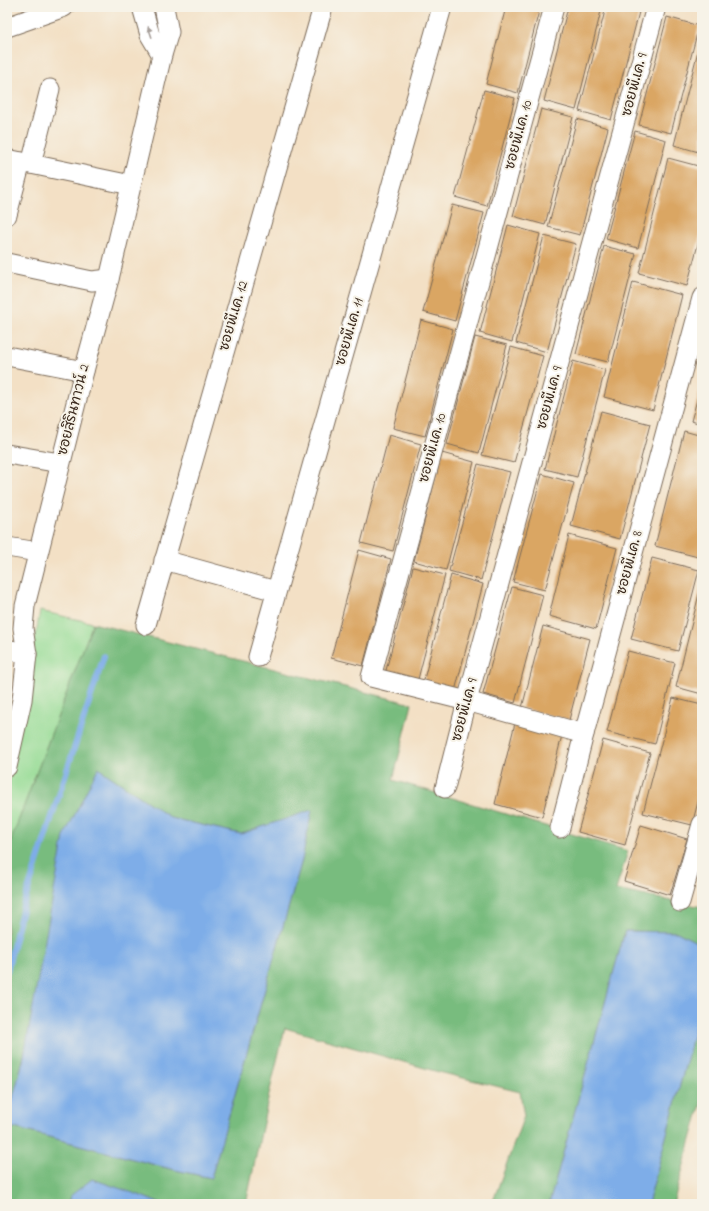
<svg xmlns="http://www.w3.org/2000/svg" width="709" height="1211" font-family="'Indie Flower','Playpen Sans Thai',sans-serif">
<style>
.green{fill:#96dc95;stroke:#68835a}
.forest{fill:#78bc7e;stroke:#5a734e}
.water{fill:#7eade8;stroke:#5c6c83}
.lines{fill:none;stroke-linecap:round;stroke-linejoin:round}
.stream{stroke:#7eade8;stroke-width:6}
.building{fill:#daa664}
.minor-casing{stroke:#7b6a58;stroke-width:21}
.minor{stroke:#fff;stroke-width:19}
.oneway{fill:#a79f9a}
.labels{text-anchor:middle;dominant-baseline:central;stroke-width:4;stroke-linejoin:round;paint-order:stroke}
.street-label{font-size:14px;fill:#3b2a1e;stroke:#f7f3e8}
</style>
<rect width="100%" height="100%" fill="#f7f3e8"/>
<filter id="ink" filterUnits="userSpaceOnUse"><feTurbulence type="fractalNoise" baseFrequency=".025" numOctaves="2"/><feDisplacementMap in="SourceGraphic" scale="8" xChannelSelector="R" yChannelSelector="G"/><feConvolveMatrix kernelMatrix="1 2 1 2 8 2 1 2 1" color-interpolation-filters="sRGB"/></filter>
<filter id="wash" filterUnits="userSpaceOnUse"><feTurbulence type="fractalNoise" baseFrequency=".012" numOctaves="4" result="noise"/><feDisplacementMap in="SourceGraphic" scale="16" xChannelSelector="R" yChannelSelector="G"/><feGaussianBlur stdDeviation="0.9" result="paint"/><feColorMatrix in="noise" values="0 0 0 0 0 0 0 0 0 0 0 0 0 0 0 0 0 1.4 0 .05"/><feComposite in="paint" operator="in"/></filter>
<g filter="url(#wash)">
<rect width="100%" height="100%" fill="#f3e0c5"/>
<polygon class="green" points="40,611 93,623 7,851 7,795"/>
<g class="forest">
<polygon points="93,623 412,704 393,780 628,851 616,890 702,907 702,945 677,932 625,931 549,1204 492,1204 524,1116 520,1092 435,1071 285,1028 270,1090 246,1204 161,1204 139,1195 70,1196 68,1204 7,1204 7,1126 171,1169 211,1178 302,860 311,811 241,834 171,818 98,768 7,1122 7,851"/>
<polygon points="702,1003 702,1100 673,1204 648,1204"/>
</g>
<g class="water">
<polygon points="98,768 171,818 241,834 312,810 302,860 211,1178 171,1169 7,1126 10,1108 23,1061 64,836"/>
<polygon points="625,931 677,932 702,945 702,1003 648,1204 549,1204"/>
<polygon points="92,1179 139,1195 161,1204 68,1204 70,1196"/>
</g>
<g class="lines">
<polyline class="stream" points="7,971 23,906 104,656"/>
</g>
<g id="blocks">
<g class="building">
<polygon points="506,7 540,7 518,93 486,84"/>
<polygon points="568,7 602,7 576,110 544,101"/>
<polygon points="606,7 619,7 639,12 611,120 579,111"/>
<polygon points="667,17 699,26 671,133 639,125"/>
<polygon points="701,39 702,39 702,153 674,145"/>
<polygon points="484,90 515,98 487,206 455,197"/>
<polygon points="541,109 573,117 545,225 513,216"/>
<polygon points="577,119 608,128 580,235 548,227"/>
<polygon points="635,131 666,140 638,248 606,239"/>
<polygon points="668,158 702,167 702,229 687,286 639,273"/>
<polygon points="452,205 484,213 455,321 423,312"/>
<polygon points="508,225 540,234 512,342 480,333"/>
<polygon points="544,236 576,244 547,352 516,343"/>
<polygon points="604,246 636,254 608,362 576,354"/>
<polygon points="633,282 682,295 653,410 604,397"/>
<polygon points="421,320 453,329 425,436 393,428"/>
<polygon points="475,337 507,345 479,453 447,444"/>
<polygon points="511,347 543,356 514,463 482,455"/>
<polygon points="573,361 605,370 577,477 545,469"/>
<polygon points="702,382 702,424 691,421"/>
<polygon points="601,411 650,424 620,539 571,526"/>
<polygon points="684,431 702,436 702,558 655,546"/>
<polygon points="389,435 421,444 393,551 361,543"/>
<polygon points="442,453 474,462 446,570 414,561"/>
<polygon points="478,464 510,472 481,580 449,571"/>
<polygon points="542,474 574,483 545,590 513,582"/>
<polygon points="569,535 617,548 596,629 549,616"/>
<polygon points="359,550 391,559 363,666 331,658"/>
<polygon points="652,558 699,570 678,651 631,639"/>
<polygon points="413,567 445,575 417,683 385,674"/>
<polygon points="451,575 483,584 455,691 423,683"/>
<polygon points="701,586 702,586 702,694 676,687"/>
<polygon points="512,587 543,595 515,703 483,694"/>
<polygon points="543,626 590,639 569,720 522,708"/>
<polygon points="628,651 675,663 655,744 607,732"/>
<polygon points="673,698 702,705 702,786 692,825 643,813"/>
<polygon points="515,723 562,735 542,817 495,804"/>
<polygon points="603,740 650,753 625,845 578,832"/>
<polygon points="641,825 687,839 670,895 624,881"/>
</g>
</g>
</g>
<g filter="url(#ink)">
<use href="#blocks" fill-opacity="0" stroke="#7b6a58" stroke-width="1"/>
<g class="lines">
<defs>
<g id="minor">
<polyline points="142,7 150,35 162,55"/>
<polyline points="554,7 371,677 467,701 584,734"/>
<polyline points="7,27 64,7"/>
<polyline points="7,159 131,185"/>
<polyline points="31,164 50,89"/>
<polyline points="7,215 21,162"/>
<polyline points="7,263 92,281 109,279"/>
<polyline points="7,356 84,371"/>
<polyline points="7,454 60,463"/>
<polyline points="7,547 38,552"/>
<polyline points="164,560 276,591"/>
<polyline points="146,625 323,7"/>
<polyline points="7,649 27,654"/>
<polyline points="258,657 442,7"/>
<polyline points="7,767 22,700 27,654 23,628 25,606 84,371 109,279 162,55 169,32 164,7"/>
<polyline points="445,788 467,701 656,7"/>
<polyline points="560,828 584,734 702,298"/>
<polyline points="680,902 702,824"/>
</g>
</defs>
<use href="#minor" class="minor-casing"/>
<use href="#minor" class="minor"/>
</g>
<defs><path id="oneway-solid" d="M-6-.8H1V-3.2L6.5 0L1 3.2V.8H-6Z"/></defs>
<use class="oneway" href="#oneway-solid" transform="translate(150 32) rotate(-109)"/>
</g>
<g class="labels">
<g class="street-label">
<text transform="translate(635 85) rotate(-75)">ซอยพี.เค. 9</text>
<text transform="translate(519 135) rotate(-75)">ซอยพี.เค. 10</text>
<text transform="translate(234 316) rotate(-74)">ซอยพี.เค. 12</text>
<text transform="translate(350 332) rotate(-74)">ซอยพี.เค. 11</text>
<text transform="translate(550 398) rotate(-75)">ซอยพี.เค. 9</text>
<text transform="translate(74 410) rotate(-76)">ซอยสิรินทาวน์ 2</text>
<text transform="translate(433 448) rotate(-75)">ซอยพี.เค. 10</text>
<text transform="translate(630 563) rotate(-75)">ซอยพี.เค. 8</text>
<text transform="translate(465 710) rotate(-75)">ซอยพี.เค. 9</text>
</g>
</g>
<rect width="709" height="1211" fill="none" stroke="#f7f3e8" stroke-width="24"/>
</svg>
